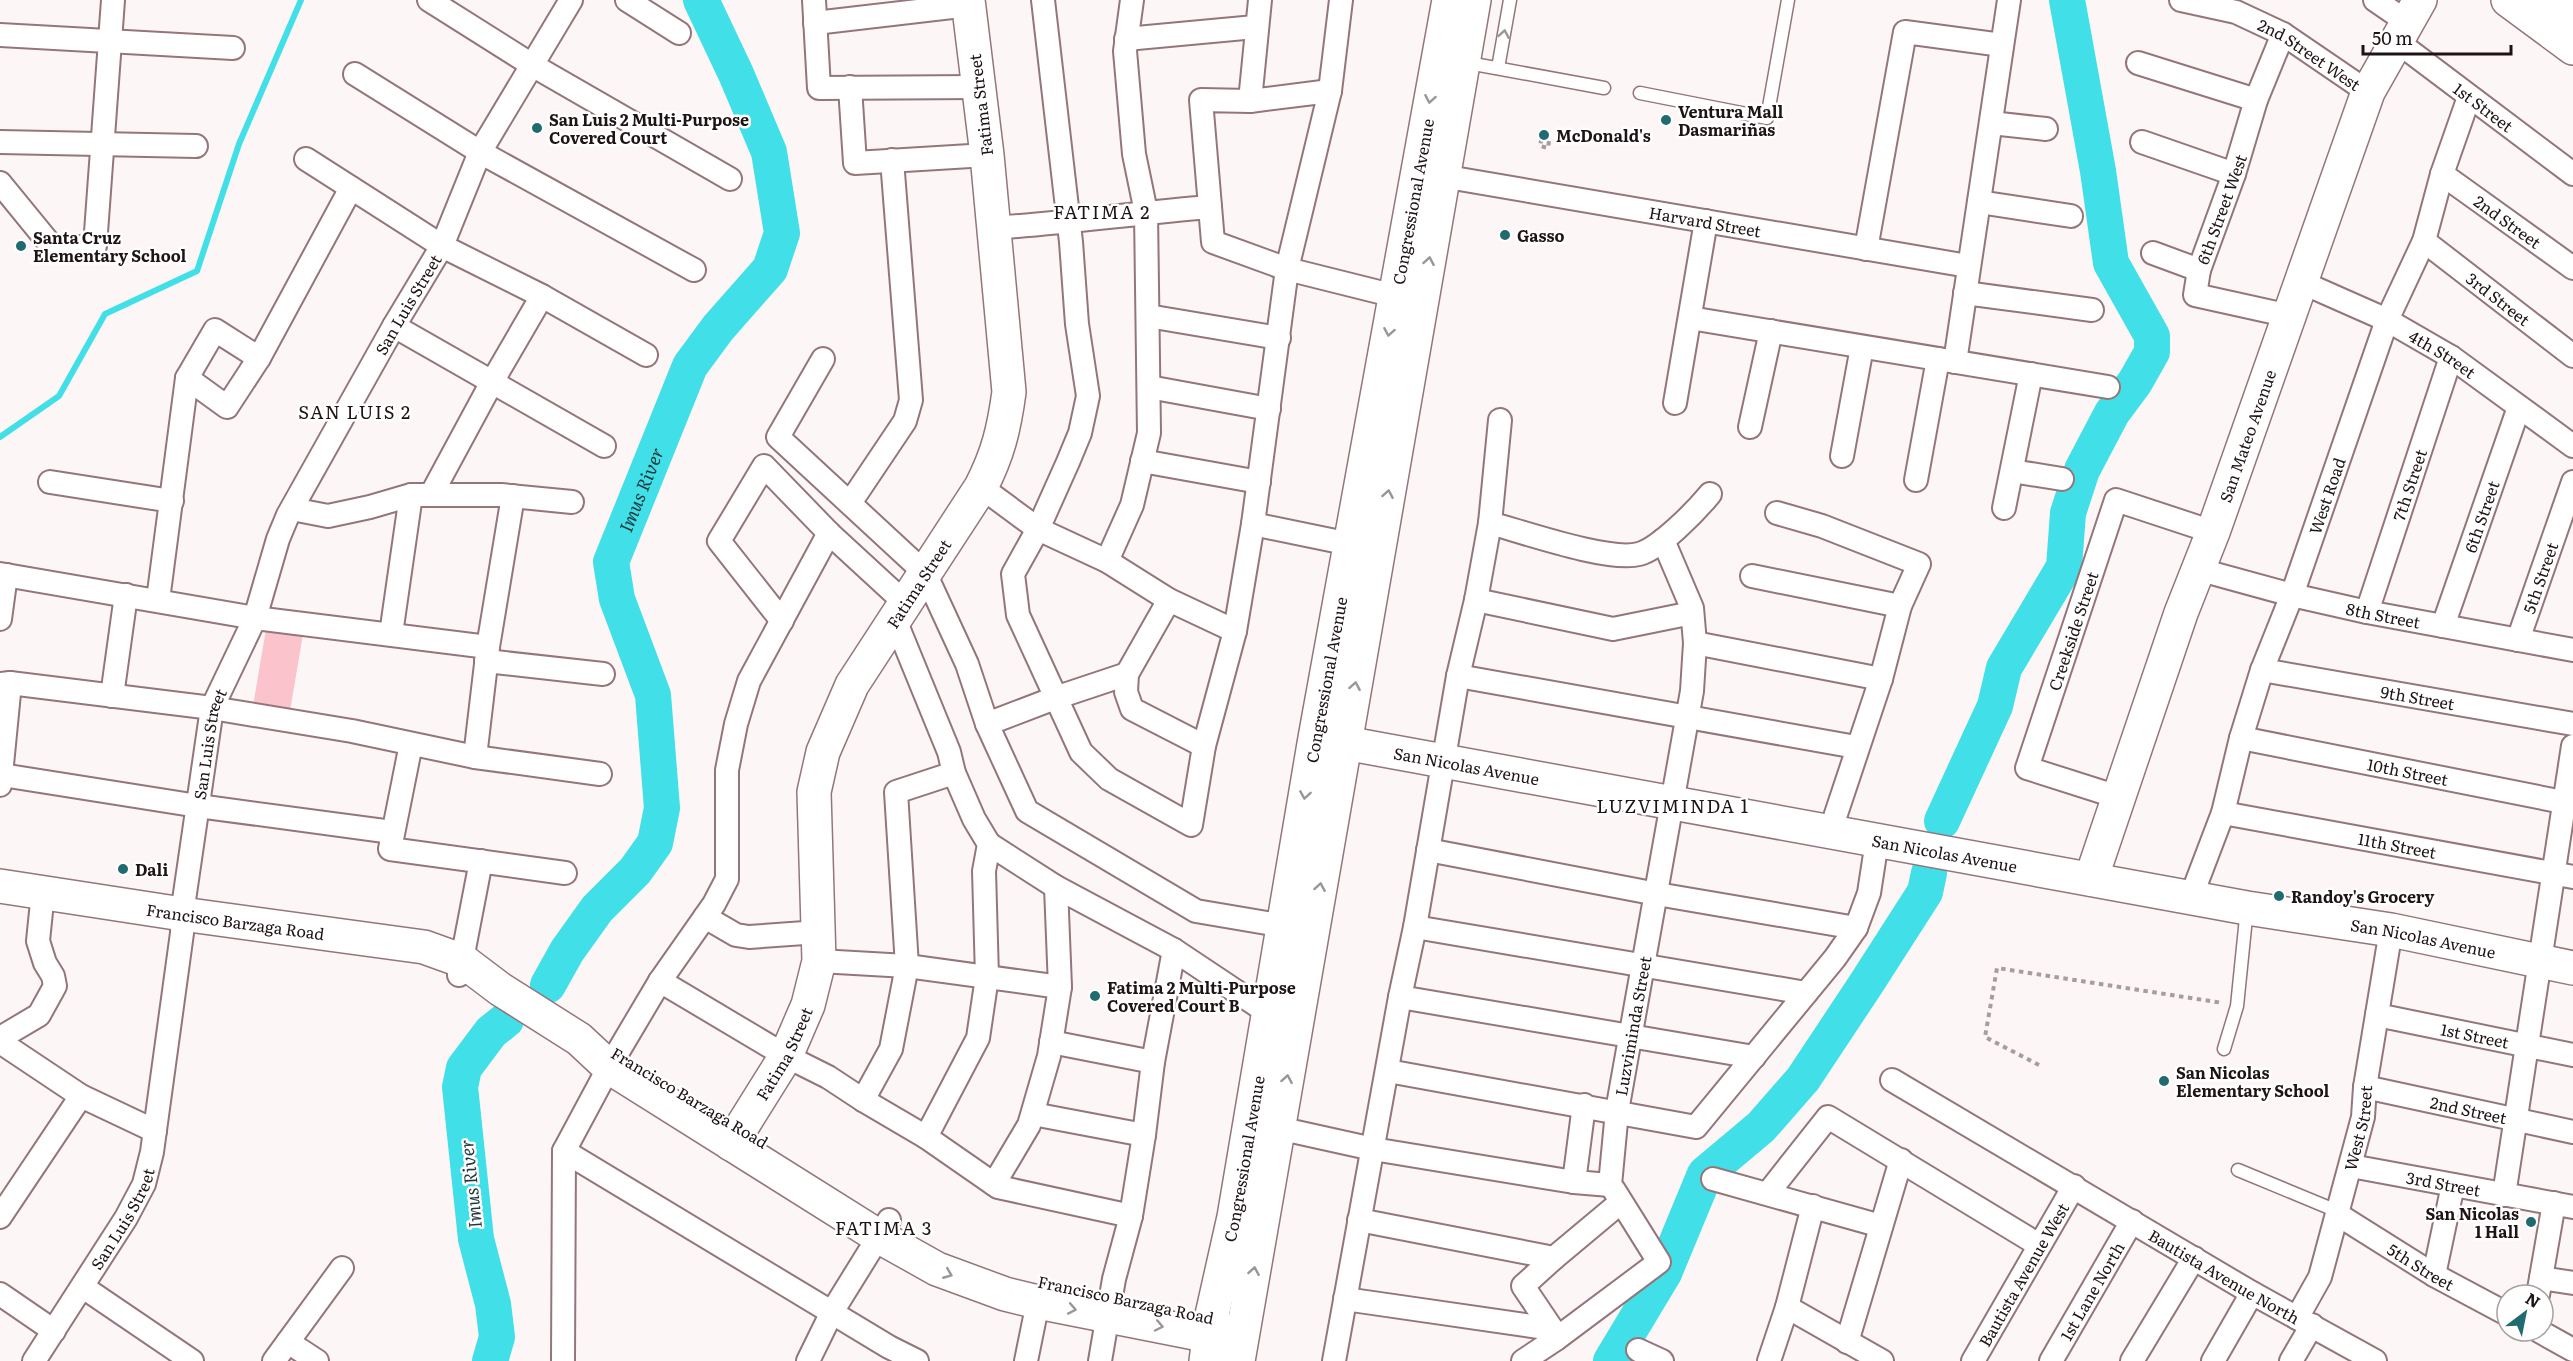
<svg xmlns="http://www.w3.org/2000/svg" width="2573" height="1361" font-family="Literata,serif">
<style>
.green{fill:#fbc3cc}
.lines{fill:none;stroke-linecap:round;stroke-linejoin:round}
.stream{stroke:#41dfe8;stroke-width:6}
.river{stroke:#41dfe8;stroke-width:36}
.lane-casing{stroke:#94767a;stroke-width:15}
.street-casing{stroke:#94767a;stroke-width:26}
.secondary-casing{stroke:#94767a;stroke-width:36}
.path{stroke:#a59d9e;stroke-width:4;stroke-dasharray:4.5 4.5;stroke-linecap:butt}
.lane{stroke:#fff;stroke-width:12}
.street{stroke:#fff;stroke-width:22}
.secondary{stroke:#fff;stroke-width:33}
.oneway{stroke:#9a9596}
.poi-dot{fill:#1f6b70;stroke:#fff;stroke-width:2}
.labels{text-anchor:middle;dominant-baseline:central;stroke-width:5;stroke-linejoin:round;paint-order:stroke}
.street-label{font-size:16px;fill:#1e1315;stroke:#fff}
.poi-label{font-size:16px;font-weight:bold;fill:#1e1315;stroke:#fff;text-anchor:start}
.neighbourhood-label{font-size:18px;letter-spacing:1.5px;fill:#1e1315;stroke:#fff}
.water-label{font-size:18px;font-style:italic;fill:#1f383a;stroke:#fff}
</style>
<rect width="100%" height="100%" fill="#fdf6f7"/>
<polygon class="green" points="266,629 303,634 290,711 253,706"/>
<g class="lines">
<polyline class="stream" points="0,437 59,396 105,314 197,271 239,144 301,0"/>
<g class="river">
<polyline points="1942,821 1995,706 2004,668 2064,567 2068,513 2082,470 2112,413 2135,382 2152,352 2152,336 2111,263 2098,171 2067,0"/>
<path id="s1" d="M548,985L567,951L597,909L635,871L655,843L662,808L653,695L617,599L611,562L690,366L718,328L770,269L782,233L769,152L736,74L701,0"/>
<polyline points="490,1361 497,1337 493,1304 476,1239 460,1087 464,1068 491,1032 506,1020"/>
<polyline points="1611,1361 1664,1273 1705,1174 1761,1127 1803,1079 1866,984 1925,892 1929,873"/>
</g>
<defs>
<g id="lane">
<polyline points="1463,62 1604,88"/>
<polyline points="1498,68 1510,0"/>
<polyline points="1640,93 1767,118 1788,0"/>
<polyline points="2224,1049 2237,1006 2247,908"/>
<polyline points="2238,1170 2337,1211"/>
</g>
<g id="street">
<polyline points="429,0 532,65 730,179"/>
<polyline points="627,0 679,33"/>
<polyline points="814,0 819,88 978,87"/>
<polyline points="1043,0 1071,242 1077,324 1088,396 1080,433 1068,462 1038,529 1013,574 1018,615 1081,752 1109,779 1191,825 1204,746 1235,631 1253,524 1287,269 1330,91 1341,0"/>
<path id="s2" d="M2181,0L2236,12L2283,34L2368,92"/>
<polyline points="2375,0 2407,22"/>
<polyline points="815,23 969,5"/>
<polyline points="2283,34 2256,100 2234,174 2199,270 2195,295 2290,316"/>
<polyline points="0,35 233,48"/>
<polyline points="1126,39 1255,27"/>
<path id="s3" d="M2395,40L2573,174"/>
<polyline points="2138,63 2256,100"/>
<polyline points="355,74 480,152 694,270"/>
<polyline points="850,87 855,163 987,155"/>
<polyline points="1330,91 1250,101 1201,100 1213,242 1287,269 1395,296"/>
<polyline points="1250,101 1260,0"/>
<polyline points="1991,123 2046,129"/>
<polyline points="0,142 196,146"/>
<polyline points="2142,142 2234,174"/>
<polyline points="306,159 442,246 542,296 646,355"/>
<path id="s4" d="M1430,174L1968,266"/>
<path id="s5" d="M2442,174L2573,268"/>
<polyline points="0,183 54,249 95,246 113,0"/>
<polyline points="1979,202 2071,216"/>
<path d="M993,228C1066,223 1137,213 1210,207"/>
<path id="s6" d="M2424,241L2573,356"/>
<polyline points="1866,249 1905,32 2002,45"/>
<polyline points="2153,253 2199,270"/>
<path id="s7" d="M2301,282L2387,320L2451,357L2573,446"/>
<polyline points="1965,293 2092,310"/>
<polyline points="1148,316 1279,338"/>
<polyline points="1690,318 2108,387"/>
<polyline points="394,326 604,446"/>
<polyline points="823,359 778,437 925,573 967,664 987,724 1027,811 1196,911 1296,928"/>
<polyline points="1955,362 2009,0"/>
<polyline points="187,378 227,407 259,358 351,188"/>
<polyline points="1149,387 1269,409"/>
<polyline points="1675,403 1706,221"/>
<polyline points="1750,427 1771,331"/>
<polyline points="1842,456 1862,347"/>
<polyline points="1142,461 1259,482"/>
<polyline points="2012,471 2062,479"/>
<polyline points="1916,480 1938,359"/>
<polyline points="50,482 172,501"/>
<polyline points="981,487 1038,529 1107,561 1169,600 1235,631"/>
<polyline points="431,495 492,382 542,296"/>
<polyline points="850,503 905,421 911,400 892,160"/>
<polyline points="2004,508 2031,374"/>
<polyline points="292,509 328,516 370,507 411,495 501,495 572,502"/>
<polyline points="1777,513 1822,526 1919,564 1900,606 1881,679 1830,832"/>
<path d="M1490,523C1523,532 1609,562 1639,554C1659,549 1696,511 1710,494"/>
<polyline points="1253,524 1350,544"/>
<polyline points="1107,561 1132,505 1149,433 1146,212 1134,154 1125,51 1132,0"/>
<path id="s8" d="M2197,569L2292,595L2367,612L2573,650"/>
<polyline points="0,574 255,618 488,647"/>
<polyline points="1752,576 1900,606"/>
<polyline points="158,600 187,378 215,330 259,358"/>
<polyline points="1169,600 1127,674 1126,692 1132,709 1204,746"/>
<polyline points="1476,600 1613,629 1692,613"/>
<path id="s9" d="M2367,612L2451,357"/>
<polyline points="0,619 6,575"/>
<polyline points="895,620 949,752 954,773 974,819 989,844 984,871 987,977 978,1038 926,1137"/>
<polyline points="782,621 719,541 764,466 829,533 904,602"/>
<path id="s10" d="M2443,626L2519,407"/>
<polyline points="391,634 411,495"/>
<path id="s11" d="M2518,640L2573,482"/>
<polyline points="1695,643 1881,679"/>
<polyline points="486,661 603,674"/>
<path id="s12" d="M2262,670L2573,724"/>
<polyline points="1458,676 1856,747"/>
<polyline points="0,684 10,683 212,708 352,731 475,757 600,774"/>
<polyline points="112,696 126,595"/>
<polyline points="987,724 1055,698 1127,674"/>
<path id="s13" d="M2241,738L2573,804"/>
<polyline points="411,744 390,849 565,873"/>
<polyline points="475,757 488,647 513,496"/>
<polyline points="2,775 198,806 392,832"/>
<polyline points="0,785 10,683"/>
<path id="s14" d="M2118,797L2027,768L2116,500L2213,532"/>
<path id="s15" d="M2223,813L2573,877"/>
<polyline points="989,844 1056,887 1174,950 1267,1012"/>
<polyline points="1428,850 1657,894 1856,928"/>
<path id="s16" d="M2191,897L2223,813L2241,738L2262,670L2292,595L2387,320L2424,241L2442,174L2469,97"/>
<polyline points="705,917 736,935 749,937 819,932"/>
<polyline points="1415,927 1806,993"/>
<polyline points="819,961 907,966 1060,987"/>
<polyline points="459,975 481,861"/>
<polyline points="660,981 786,1056 828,1077 863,1100 926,1137 998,1187 1131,1216"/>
<polyline points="1400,997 1754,1057"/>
<path id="s17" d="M2377,1015L2573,1055"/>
<polyline points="0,1038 39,1015 55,986 53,976 45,963 38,941 43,892"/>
<polyline points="0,1042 81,1096 155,1131"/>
<polyline points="1051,1042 1153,1062"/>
<polyline points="1388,1071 1696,1127 1835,958 1856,928 1869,893 1877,841"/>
<path id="s18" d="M1892,1080L2252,1293L2375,1361"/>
<path id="s19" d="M2365,1087L2573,1132"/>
<polyline points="863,1100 891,1049 907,966 896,792 954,773"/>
<polyline points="1033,1114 1144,1135"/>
<path id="s20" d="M1278,1128L1373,1149L1574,1182L1610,1185L1617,1111L1692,691L1695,643L1692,608L1663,540"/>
<polyline points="564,1151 889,1347 917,1361"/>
<path id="s21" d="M2351,1166L2573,1207"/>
<polyline points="1713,1179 1881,1226"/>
<polyline points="1574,1182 1584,1105"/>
<polyline points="994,1184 1029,1125 1049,1056 1060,987 1056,887"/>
<polyline points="1768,1193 1828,1117 2039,1245"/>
<polyline points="2504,1195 2573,746"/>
<path id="s22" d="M2337,1214L2434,1275L2507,1314"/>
<polyline points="0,1217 81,1096"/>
<polyline points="1359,1220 1554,1258 1621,1202"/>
<polyline points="2434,1275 2453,1185"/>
<polyline points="2541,1278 2573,1283"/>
<polyline points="83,1287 192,1361"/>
<polyline points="0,1294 54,1331"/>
<polyline points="2538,1295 2554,1203"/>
<polyline points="1345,1299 1552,1329 1556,1339"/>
<polyline points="1787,1307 1882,1361"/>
<path id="s23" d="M2297,1318L2320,1277L2363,1117L2365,1087L2391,930"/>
<polyline points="1552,1329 1523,1286 1554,1258"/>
<polyline points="2539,1331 2573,1350"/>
<polyline points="288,1342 317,1361"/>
<polyline points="1847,1342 1901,1160"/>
<polyline points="1638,1350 1662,1361"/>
<path id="s24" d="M34,1361L126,1218L144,1184L152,1152L182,933V914L212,708L255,618L278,539L288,515L394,326L442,246L480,152L571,0"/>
<polyline points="274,1361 342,1268"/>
<polyline points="563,1361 564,1151 609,1067 660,981 714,904 727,879 727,770 736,724 749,681 829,533"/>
<polyline points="808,1361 832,1312 889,1220"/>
<polyline points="1026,1361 1038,1302"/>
<polyline points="1100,1361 1114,1279 1131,1216 1144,1135 1153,1062 1174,950"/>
<polyline points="1334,1361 1400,997 1415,927 1458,676 1476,600 1490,523 1500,420"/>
<polyline points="1523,1361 1556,1339 1659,1262 1614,1190"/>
<polyline points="1769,1361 1787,1307 1813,1206"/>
<path id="s25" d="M1973,1361L2074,1186"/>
<path id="s26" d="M2051,1361L2132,1221"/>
<polyline points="2132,1361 2194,1258"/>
<polyline points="2213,1361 2252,1293"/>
<polyline points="2291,1361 2312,1325"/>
</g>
<g id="secondary">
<polyline points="2508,0 2573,48"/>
<polyline points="2550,0 2573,17"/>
<path id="s27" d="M1323,739L2247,908L2391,930L2573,968"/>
<path id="s28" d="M2091,879L2181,613L2213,532L2368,92L2420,0"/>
<path id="s29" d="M0,886L182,914L424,947L463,961L500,989L579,1039L609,1067L878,1236L937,1269L1005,1294L1038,1302L1210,1336L1230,1331"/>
<path id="s30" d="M731,1144L786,1056L808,1005L819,961L814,792L823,752L852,685L981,487C998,454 1004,429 1009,392L987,155L968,0"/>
<path id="s31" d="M1206,1361L1212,1315L1234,1217L1315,738L1449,0"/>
<polyline points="1238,1361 1474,0"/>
</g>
</defs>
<use href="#lane" class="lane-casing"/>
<use href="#street" class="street-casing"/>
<use href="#secondary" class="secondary-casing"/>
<g class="path">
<polyline points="1543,130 1540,146 1548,148 1549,141"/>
<polyline points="2039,1065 1985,1037 1997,968 2223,1003"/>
</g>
<use href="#lane" class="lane"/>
<use href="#street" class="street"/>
<use href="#secondary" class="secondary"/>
</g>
<defs><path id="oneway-chevron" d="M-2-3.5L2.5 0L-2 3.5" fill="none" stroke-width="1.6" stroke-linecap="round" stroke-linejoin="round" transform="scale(1.5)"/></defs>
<g class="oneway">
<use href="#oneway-chevron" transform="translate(1504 34) rotate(-80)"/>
<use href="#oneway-chevron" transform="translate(1430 99) rotate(100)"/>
<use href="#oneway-chevron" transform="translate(1429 261) rotate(-80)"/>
<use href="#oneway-chevron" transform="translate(1389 332) rotate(100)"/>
<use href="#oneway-chevron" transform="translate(1388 494) rotate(-80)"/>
<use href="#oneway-chevron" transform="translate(1355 686) rotate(-80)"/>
<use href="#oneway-chevron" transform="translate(1305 795) rotate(99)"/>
<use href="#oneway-chevron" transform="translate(1320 887) rotate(-80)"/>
<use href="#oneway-chevron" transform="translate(1287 1079) rotate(-80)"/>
<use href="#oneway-chevron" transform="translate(1254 1271) rotate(-80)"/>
<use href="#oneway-chevron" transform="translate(948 1274) rotate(22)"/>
<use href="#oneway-chevron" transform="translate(1072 1309) rotate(11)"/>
<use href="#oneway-chevron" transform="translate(1159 1326) rotate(12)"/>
</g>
<g class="poi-dot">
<circle cx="1666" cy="120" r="6"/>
<circle cx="537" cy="128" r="6"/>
<circle cx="1544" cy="135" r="6"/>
<circle cx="1505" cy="235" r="6"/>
<circle cx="21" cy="246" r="6"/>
<circle cx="123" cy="869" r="6"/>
<circle cx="2279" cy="896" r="6"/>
<circle cx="1095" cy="996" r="6"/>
<circle cx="2164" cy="1081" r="6"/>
<circle cx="2531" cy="1222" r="6"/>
</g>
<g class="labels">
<g class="street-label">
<text stroke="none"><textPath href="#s2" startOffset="141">2nd Street West</textPath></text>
<text transform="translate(980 105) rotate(-97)">Fatima Street</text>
<text stroke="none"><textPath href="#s3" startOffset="111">1st Street</textPath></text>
<text stroke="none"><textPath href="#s31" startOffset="1178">Congressional Avenue</textPath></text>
<text transform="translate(2221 209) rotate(-70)">6th Street West</text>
<text stroke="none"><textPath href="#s4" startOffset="279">Harvard Street</textPath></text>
<text stroke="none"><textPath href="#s5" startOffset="81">2nd Street</textPath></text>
<text stroke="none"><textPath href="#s6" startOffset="94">3rd Street</textPath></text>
<text stroke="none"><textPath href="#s24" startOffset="1140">San Luis Street</textPath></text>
<text stroke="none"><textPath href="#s7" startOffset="159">4th Street</textPath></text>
<text stroke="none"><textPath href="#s28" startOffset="470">San Mateo Avenue</textPath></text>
<text stroke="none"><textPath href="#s9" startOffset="134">7th Street</textPath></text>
<text stroke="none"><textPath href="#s16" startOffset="424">West Road</textPath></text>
<text stroke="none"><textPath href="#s10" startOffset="116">6th Street</textPath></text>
<text stroke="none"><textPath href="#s11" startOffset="66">5th Street</textPath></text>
<text stroke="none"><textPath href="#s30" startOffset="609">Fatima Street</textPath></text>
<text stroke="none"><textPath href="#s8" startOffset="192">8th Street</textPath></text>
<text stroke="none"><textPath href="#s14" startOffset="240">Creekside Street</textPath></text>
<text stroke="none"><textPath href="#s31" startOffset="692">Congressional Avenue</textPath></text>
<text stroke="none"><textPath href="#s12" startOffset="158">9th Street</textPath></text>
<text stroke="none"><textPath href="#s24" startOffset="654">San Luis Street</textPath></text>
<text stroke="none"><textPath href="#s27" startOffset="146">San Nicolas Avenue</textPath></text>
<text stroke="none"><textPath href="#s13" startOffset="170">10th Street</textPath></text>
<text stroke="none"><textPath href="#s15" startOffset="177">11th Street</textPath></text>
<text stroke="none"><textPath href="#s27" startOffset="632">San Nicolas Avenue</textPath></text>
<text stroke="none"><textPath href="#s29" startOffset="238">Francisco Barzaga Road</textPath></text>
<text stroke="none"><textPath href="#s27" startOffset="1118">San Nicolas Avenue</textPath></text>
<text stroke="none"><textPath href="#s20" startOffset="498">Luzviminda Street</textPath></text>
<text stroke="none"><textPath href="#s17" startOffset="100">1st Street</textPath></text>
<text stroke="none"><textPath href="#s30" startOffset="105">Fatima Street</textPath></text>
<text transform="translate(690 1097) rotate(31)">Francisco Barzaga Road</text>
<text stroke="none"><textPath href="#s19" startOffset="106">2nd Street</textPath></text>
<text stroke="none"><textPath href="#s23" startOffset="201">West Street</textPath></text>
<text stroke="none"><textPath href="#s31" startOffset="206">Congressional Avenue</textPath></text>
<text stroke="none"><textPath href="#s21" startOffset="94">3rd Street</textPath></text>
<text stroke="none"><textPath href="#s24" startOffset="168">San Luis Street</textPath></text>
<text stroke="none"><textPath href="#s22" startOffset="99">5th Street</textPath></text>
<text stroke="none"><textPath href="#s25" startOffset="100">Bautista Avenue West</textPath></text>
<text stroke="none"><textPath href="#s18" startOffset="386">Bautista Avenue North</textPath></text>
<text stroke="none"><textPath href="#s26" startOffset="81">1st Lane North</textPath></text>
<text transform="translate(1126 1299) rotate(12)">Francisco Barzaga Road</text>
</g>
<g class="poi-label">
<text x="1678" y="111">Ventura Mall<tspan x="1678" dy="18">Dasmariñas</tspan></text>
<text x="549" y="119">San Luis 2 Multi-Purpose<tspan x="549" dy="18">Covered Court</tspan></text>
<text x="1556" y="135">McDonald's</text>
<text x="1517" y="235">Gasso</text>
<text x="33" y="237">Santa Cruz<tspan x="33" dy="18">Elementary School</tspan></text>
<text x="135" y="869">Dali</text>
<text x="2291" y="896">Randoy's Grocery</text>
<text x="1107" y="987">Fatima 2 Multi-Purpose<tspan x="1107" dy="18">Covered Court B</tspan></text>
<text x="2176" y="1072">San Nicolas<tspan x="2176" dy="18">Elementary School</tspan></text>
<text x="2519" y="1213" text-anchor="end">San Nicolas<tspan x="2519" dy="18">1 Hall</tspan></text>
</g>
<g class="neighbourhood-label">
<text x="1102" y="211">FATIMA 2</text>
<text x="355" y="411">SAN LUIS 2</text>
<text x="1673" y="805">LUZVIMINDA 1</text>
<text x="884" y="1227">FATIMA 3</text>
</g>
<g class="water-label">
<text stroke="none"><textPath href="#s1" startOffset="546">Imus River</textPath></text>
<text transform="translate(470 1184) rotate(-96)">Imus River</text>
</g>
</g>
<g transform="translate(2525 1313) rotate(32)"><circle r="28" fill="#ffffff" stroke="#a5a1a1" stroke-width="1.5"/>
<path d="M0-4.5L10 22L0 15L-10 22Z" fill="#1f6b70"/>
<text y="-9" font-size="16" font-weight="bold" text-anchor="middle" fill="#1e1315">N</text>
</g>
<path d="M2363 45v9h148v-9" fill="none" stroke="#1e1315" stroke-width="3"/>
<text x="2372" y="45" font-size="18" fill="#1e1315" stroke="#ffffff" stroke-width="4.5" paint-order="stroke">50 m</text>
</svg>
